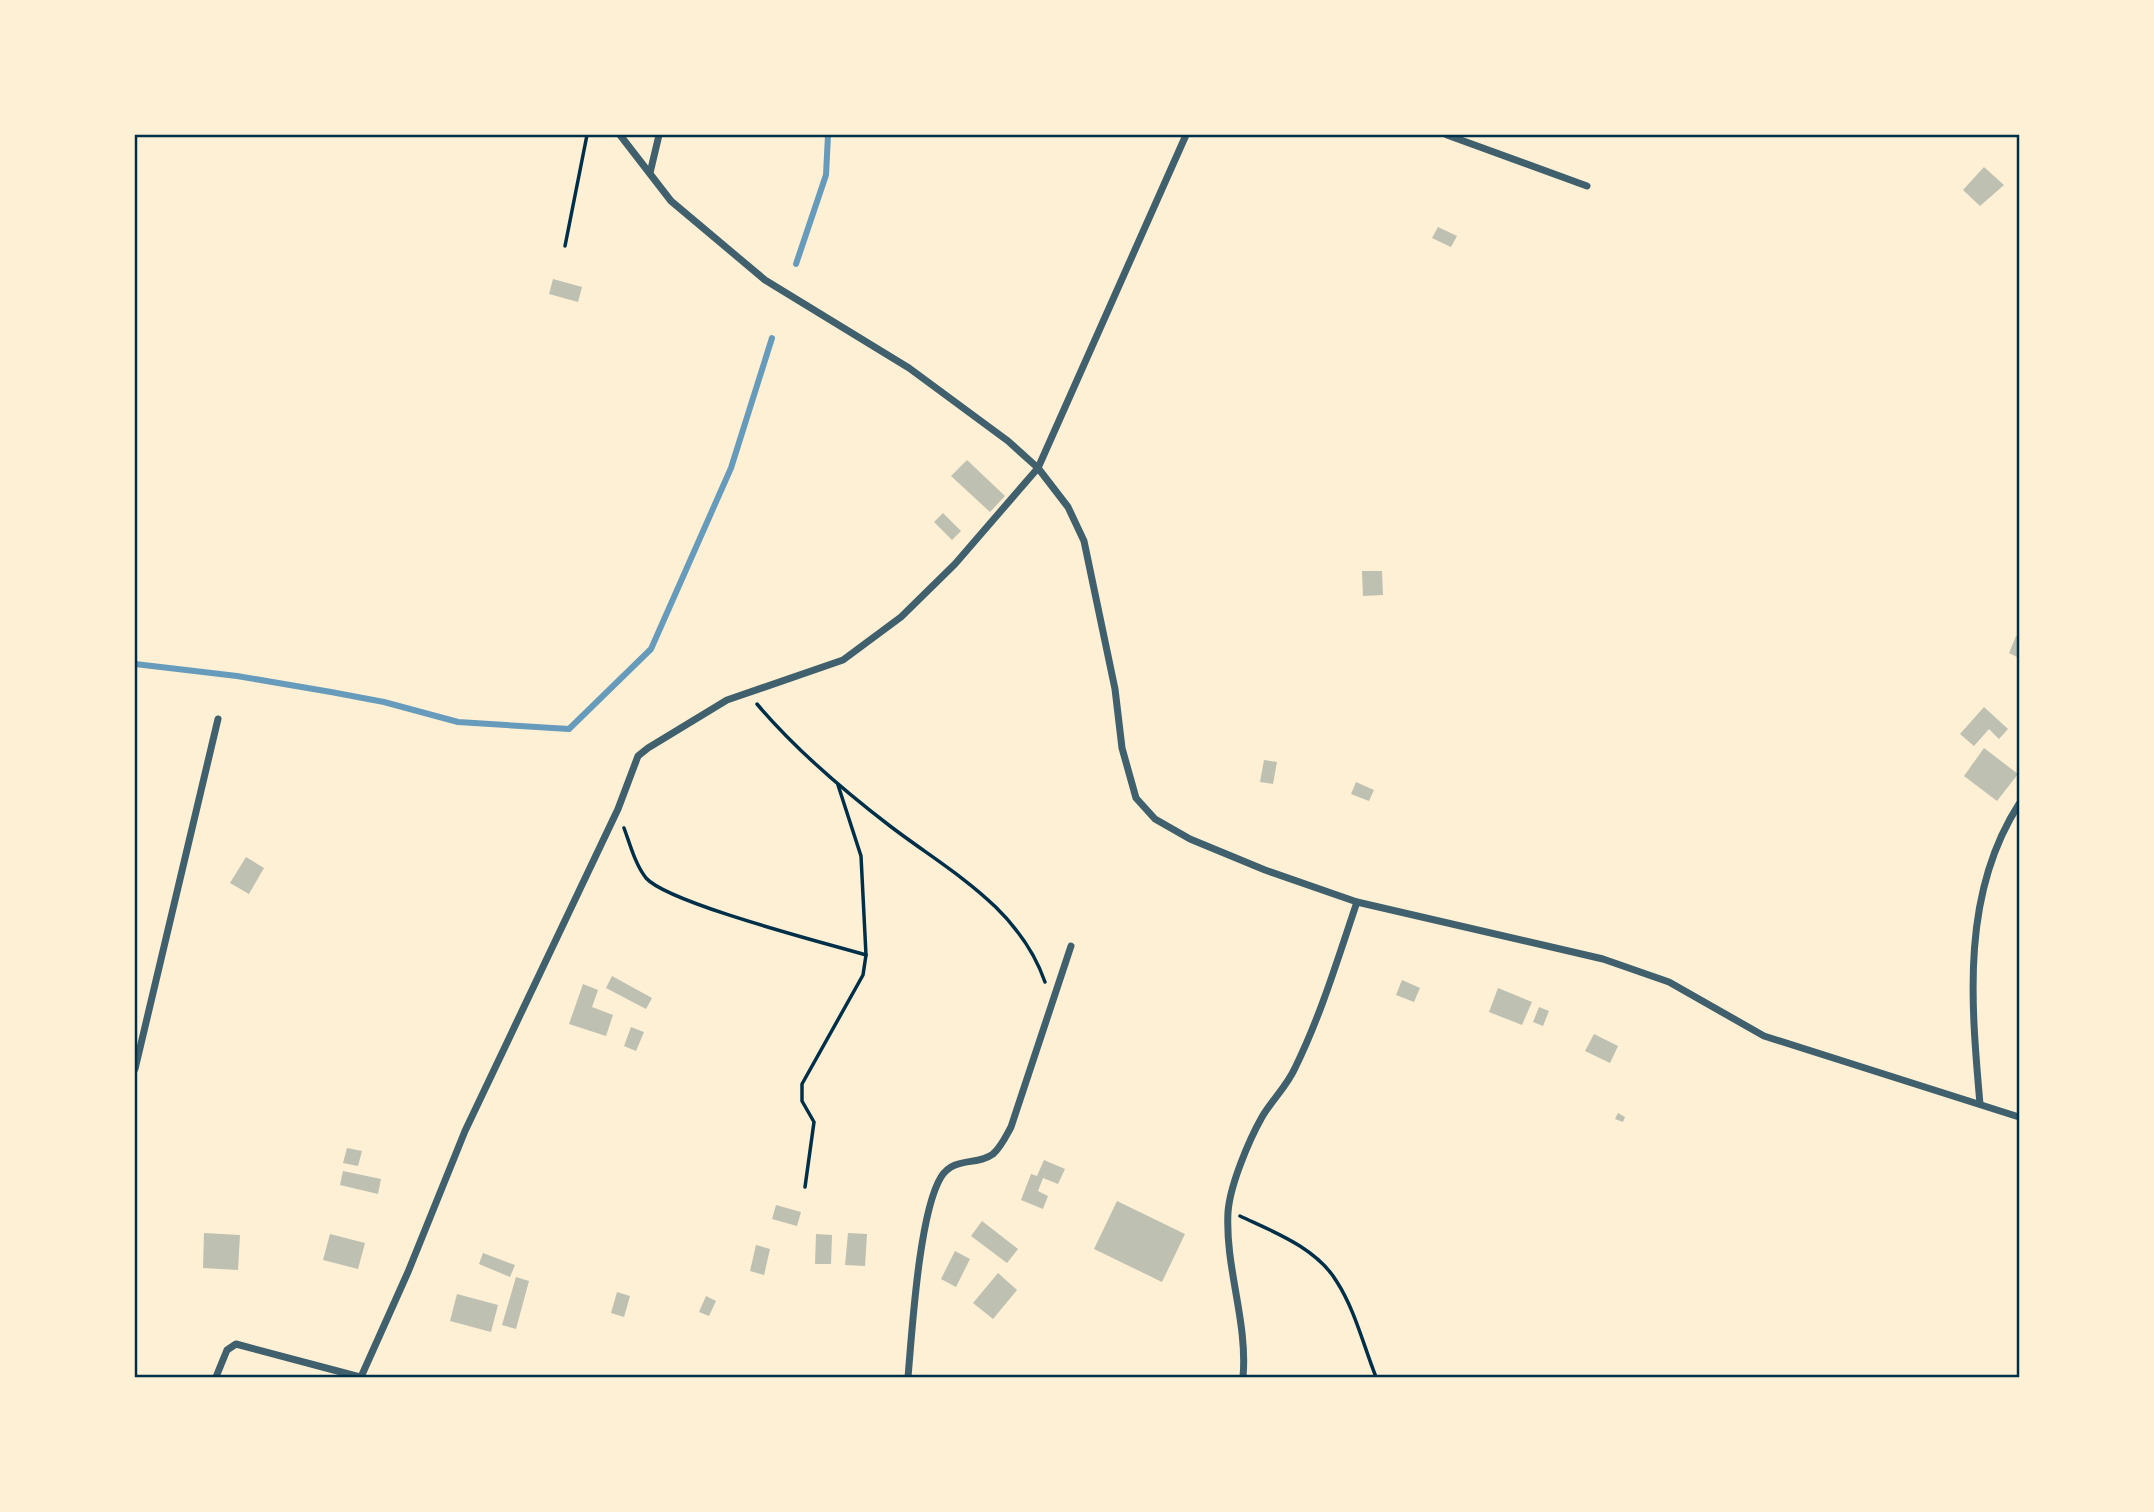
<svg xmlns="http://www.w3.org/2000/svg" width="2154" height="1512" font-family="Karla,sans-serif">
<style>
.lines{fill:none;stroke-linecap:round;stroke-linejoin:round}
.stream{stroke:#669bbc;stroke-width:6}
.building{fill:#bec0b2}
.path{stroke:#003049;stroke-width:3.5}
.minor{stroke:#3f606c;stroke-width:7}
.neatline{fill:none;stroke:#003049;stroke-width:2.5}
</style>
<rect width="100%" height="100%" fill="#fdf0d5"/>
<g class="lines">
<g class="stream">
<polyline points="796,264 826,175 828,135"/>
<polyline points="135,664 237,676 331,692 384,702 458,722 569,729 651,649 731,468 772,338"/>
</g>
</g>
<g class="building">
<polygon points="1984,167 2004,185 1980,206 1963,190"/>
<polygon points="1438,227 1457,236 1451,247 1432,238"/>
<polygon points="553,279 582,287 578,302 549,294"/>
<polygon points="967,460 1005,496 990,512 951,476"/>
<polygon points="943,513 961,531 952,540 934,522"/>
<polygon points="1362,571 1382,571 1383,595 1363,596"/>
<polygon points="2016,636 2019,637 2019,658 2009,653"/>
<polygon points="1984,707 2008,729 1999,739 1989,729 1974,746 1960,734"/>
<polygon points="1984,748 2018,774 1997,801 1964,776"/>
<polygon points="1264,760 1277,762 1273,784 1260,782"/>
<polygon points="1356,782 1374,790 1369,801 1351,794"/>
<polygon points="246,857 264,868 249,894 230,883"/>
<polygon points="612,976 652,998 646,1009 606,988"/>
<polygon points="1402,980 1420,988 1414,1002 1396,995"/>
<polygon points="583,984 598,990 592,1007 613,1015 606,1036 569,1024"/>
<polygon points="1498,988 1532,1002 1522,1025 1489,1012"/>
<polygon points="1539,1007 1549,1011 1543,1026 1533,1022"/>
<polygon points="631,1027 644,1032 636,1051 624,1046"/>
<polygon points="1594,1034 1618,1046 1610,1063 1585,1051"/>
<polygon points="1618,1113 1625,1117 1623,1122 1615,1119"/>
<polygon points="347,1148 362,1151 358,1166 343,1163"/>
<polygon points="1044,1160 1065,1169 1058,1184 1043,1178 1038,1191 1048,1196 1043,1209 1021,1200 1031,1174 1037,1176"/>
<polygon points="343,1171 381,1179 378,1194 340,1185"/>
<polygon points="1117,1201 1185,1234 1162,1282 1094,1249"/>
<polygon points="776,1205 801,1212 797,1226 772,1219"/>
<polygon points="982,1221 1018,1249 1007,1263 971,1236"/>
<polygon points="204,1233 240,1235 238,1270 203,1268"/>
<polygon points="848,1233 867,1234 865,1266 845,1265"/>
<polygon points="330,1234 365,1243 358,1269 323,1260"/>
<polygon points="816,1234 832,1235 831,1264 815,1264"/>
<polygon points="756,1245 770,1249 764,1275 750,1271"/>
<polygon points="955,1251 970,1259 956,1287 941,1279"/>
<polygon points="483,1253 515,1265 510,1277 479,1264"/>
<polygon points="998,1273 1017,1290 993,1319 973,1303"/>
<polygon points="516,1277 529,1281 516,1329 502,1325"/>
<polygon points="617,1292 630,1296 624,1317 611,1313"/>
<polygon points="457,1294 498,1305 491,1332 450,1321"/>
<polygon points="706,1296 716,1301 709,1316 699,1312"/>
</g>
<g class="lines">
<g class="path">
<polyline points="565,246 587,135"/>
<path d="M757,704C796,750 843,790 890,826C949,871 1019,907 1045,982"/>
<path d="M624,828C630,844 635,864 646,878C668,903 825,943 866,955"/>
<polyline points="805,1187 814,1122 802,1101 802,1084 863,975 866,955 861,856 838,785"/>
<path d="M1240,1216C1274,1232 1317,1248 1337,1282C1355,1310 1364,1347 1376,1377"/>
</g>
<g class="minor">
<polyline points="620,135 671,201 765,280 909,368 1008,441 1038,468 1068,507 1084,541 1115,689 1122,748 1136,798 1155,819 1190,839 1265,870 1357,902 1603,959 1669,982 1764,1036 2019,1117"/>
<polyline points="1447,135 1587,186"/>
<polyline points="650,173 659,135"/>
<polyline points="135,1069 218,719"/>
<path d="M1980,1104C1971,1002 1961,894 2019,804"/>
<polyline points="216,1377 227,1350 236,1344 360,1377"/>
<polyline points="361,1377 408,1272 465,1131 618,809 638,756 648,748 727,700 843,660 901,617 955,564 1038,468 1186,135"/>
<path d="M908,1377C912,1332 919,1213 941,1177C954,1156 977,1166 993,1154C1001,1147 1006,1136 1011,1127L1071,946"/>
<path d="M1243,1377C1248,1322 1225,1268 1228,1212C1230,1185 1249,1140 1262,1117C1272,1100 1287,1086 1295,1068C1321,1015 1338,958 1357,902"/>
</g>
</g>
<rect width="2154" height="1512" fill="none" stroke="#fdf0d5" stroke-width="273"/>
<rect x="136" y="136" width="1882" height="1240" class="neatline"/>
</svg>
